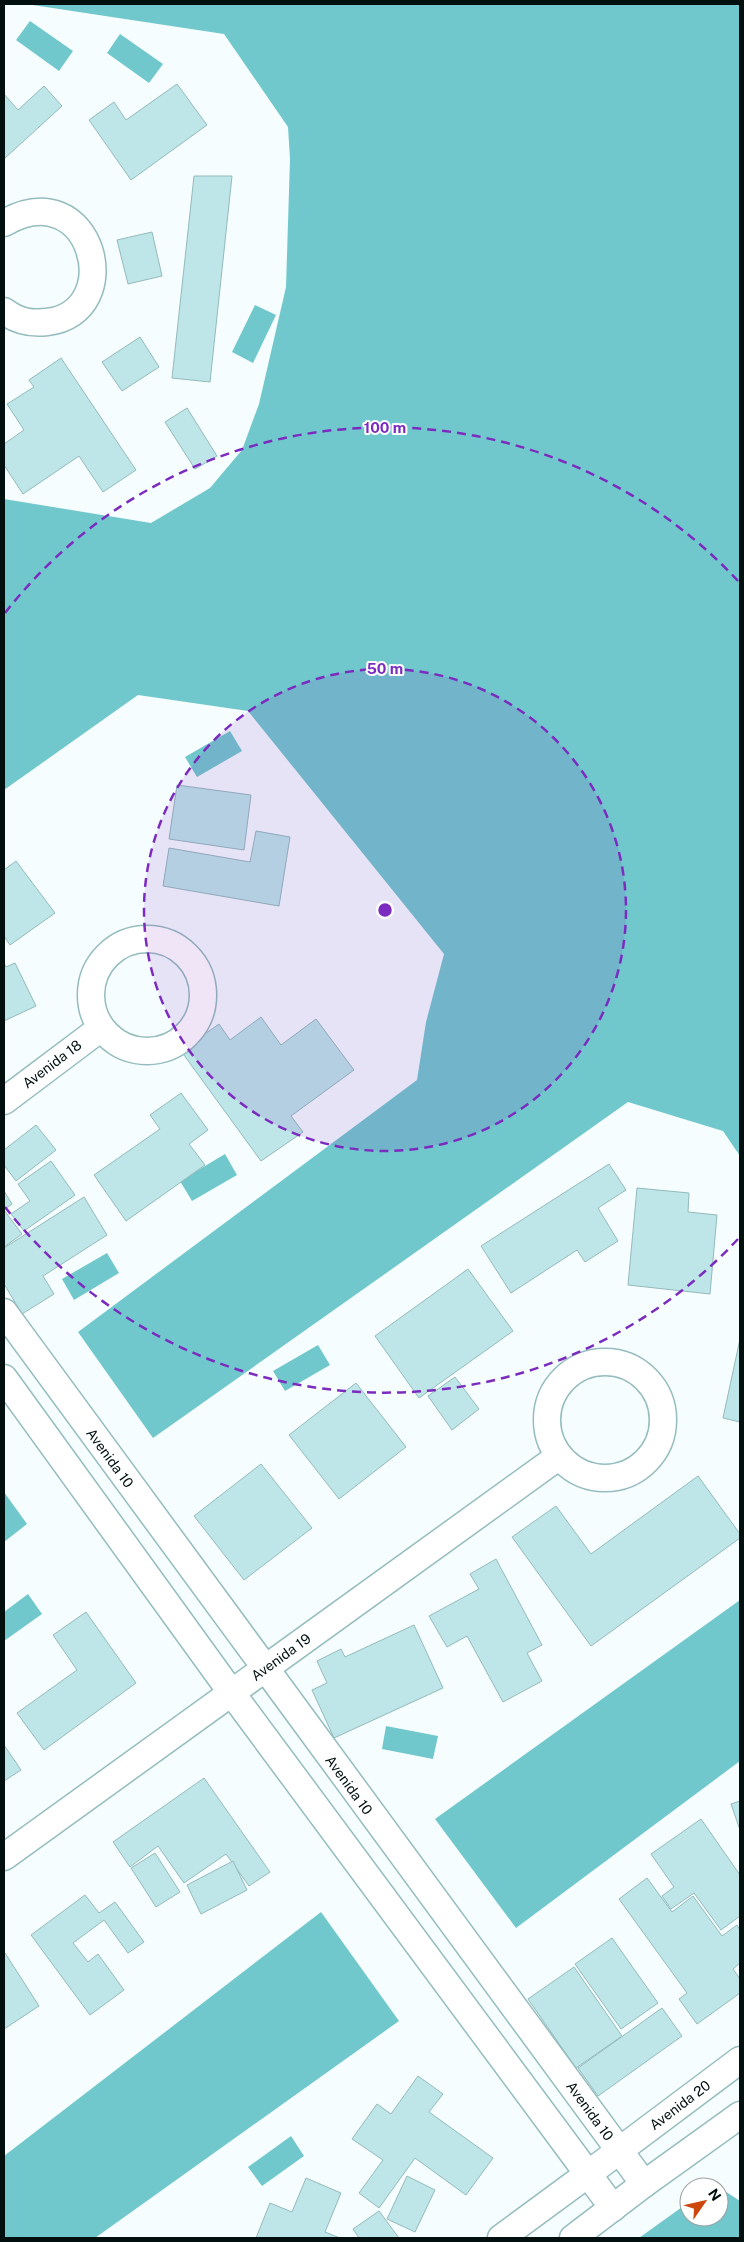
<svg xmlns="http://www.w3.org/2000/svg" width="744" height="2242" font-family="'Public Sans',sans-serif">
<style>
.water{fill:#71c8cc}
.building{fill:#bee6e8;stroke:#93babc}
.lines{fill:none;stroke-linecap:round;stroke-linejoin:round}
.street-casing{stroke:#95bcbe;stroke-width:29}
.street{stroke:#fff;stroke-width:26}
.ring{fill:none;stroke:#7b2cbf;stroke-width:2.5;stroke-dasharray:9 6}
.labels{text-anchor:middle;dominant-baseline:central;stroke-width:4;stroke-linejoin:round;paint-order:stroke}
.street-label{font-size:14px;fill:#020f0f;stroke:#fff}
.centre{fill:#7b2cbf;stroke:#fff;stroke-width:2.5}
.ring-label{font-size:15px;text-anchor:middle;font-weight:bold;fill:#7b2cbf;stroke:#fff;stroke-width:4;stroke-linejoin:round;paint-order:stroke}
</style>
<rect width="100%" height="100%" fill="#f6fdfe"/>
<g class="water">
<polygon points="26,4 740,4 740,1156 723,1131 628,1102 153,1438 78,1332 417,1080 426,1022 444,954 248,711 138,695 4,790 4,499 151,523 210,488 242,450 259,404 286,287 290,159 288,127 224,34"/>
<polygon points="30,21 73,51 59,71 16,40"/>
<polygon points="120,34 163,64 149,83 107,53"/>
<polygon points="255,305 276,315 253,363 232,352"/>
<polygon points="230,731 242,751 197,777 185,757"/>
<polygon points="225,1154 237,1175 192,1201 180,1181"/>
<polygon points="107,1253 119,1273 74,1300 62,1279"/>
<polygon points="318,1345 330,1365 285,1391 273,1371"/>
<polygon points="4,1492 27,1524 4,1542"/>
<polygon points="28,1594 42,1614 4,1641 4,1612"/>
<polygon points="740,1600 740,1761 516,1928 435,1819"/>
<polygon points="386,1726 438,1736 433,1759 382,1749"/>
<polygon points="321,1912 399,2021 95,2238 4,2238 4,2156"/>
<polygon points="291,2136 304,2156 262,2186 248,2167"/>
<polygon points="714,2184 740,2201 740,2238 639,2238 689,2202 689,2217 719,2217 719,2187 710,2187"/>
</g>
<g class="building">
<polygon points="177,84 207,125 131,180 89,120 114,102 126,120"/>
<polygon points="44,86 62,106 4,159 4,94 18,110"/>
<polygon points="194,176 232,176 210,382 172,378"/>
<polygon points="152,232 162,276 128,284 117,240"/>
<polygon points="140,337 159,367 122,391 102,362"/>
<polygon points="61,358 136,470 103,492 79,456 23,494 4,465 4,444 24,430 7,404 34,387 29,380"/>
<polygon points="187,408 217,456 195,469 165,422"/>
<polygon points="177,785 251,795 244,850 169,839"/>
<polygon points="256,831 290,837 279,906 163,886 169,848 250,862"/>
<polygon points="16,861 55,913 10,945 4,936 4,870"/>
<polygon points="4,963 6,967 15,963 36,1006 4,1021"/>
<polygon points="261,1017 281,1045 316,1019 354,1070 291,1116 303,1132 261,1161 181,1051 219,1024 230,1040"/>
<polygon points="181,1093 208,1130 189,1144 205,1165 126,1221 94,1175 160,1129 150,1115"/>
<polygon points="36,1125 56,1150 16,1181 4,1165 4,1150"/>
<polygon points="51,1161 75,1195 24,1231 11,1214 30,1201 18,1184"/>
<polygon points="609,1164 626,1190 598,1208 618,1241 585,1262 577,1250 511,1293 481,1246"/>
<polygon points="637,1188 689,1193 688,1212 717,1215 710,1294 628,1285"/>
<polygon points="4,1191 12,1204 4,1210"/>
<polygon points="84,1197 107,1235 43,1276 54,1294 22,1314 4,1284 4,1248"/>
<polygon points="4,1210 22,1234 4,1247"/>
<polygon points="468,1269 513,1331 419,1398 375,1336"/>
<polygon points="740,1339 740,1422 723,1418"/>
<polygon points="455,1377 479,1409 452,1430 428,1396"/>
<polygon points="356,1383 406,1447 339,1499 289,1435"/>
<polygon points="261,1464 312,1528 244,1580 194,1516"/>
<polygon points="698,1476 740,1534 740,1538 591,1646 512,1537 556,1506 591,1554"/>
<polygon points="496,1559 542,1645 527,1653 542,1681 503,1702 467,1636 447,1647 429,1616 479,1589 470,1574"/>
<polygon points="86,1612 136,1683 44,1750 17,1713 77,1670 53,1635"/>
<polygon points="414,1625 443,1688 334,1738 312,1690 327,1683 317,1661 341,1649 345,1657"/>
<polygon points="4,1745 21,1770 4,1781"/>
<polygon points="204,1778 270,1872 249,1886 226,1854 184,1883 158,1846 130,1867 113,1842"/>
<polygon points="740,1801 740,1830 731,1804"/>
<polygon points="701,1819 740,1875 740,1916 721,1930 694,1893 671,1909 662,1896 674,1887 651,1854"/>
<polygon points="155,1853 180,1892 156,1907 131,1868"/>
<polygon points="233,1861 247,1890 201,1914 187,1885"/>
<polygon points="647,1878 672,1912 693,1896 722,1936 737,1925 740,1930 740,1963 733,1969 740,1979 740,1993 697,2024 679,1999 687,1993 619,1899"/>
<polygon points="85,1895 99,1913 115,1902 144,1942 128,1953 104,1920 73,1943 88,1962 98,1954 124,1990 90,2015 31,1935"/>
<polygon points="612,1938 658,2003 621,2029 575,1964"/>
<polygon points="5,1953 39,2006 4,2029 4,1954"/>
<polygon points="574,1967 622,2036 576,2068 528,1999"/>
<polygon points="662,2008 682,2036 598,2096 578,2068"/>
<polygon points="418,2076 443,2094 429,2112 493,2158 466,2195 415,2158 379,2208 359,2193 383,2160 352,2139 377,2104 391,2114"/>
<polygon points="407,2176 435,2190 415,2232 387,2219"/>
<polygon points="306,2178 341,2193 325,2232 340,2238 256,2238 270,2203 292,2212"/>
<polygon points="379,2211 399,2238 359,2238 353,2229"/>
</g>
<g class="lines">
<defs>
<g id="street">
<path d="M4,223C93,172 128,313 47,322C30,324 17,321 4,311"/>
<circle cx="147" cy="995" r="56"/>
<polyline points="4,1101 101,1028"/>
<polyline points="4,1312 644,2184 573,2238"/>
<circle cx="605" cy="1420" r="58"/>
<polyline points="4,1378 231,1692 588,2174 501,2238"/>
<polyline points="4,1857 558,1457"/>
<polyline points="644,2184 740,2115"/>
<polyline points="613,2208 588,2174 740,2060"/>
</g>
</defs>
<use href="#street" class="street-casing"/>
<use href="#street" class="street"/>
</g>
<circle cx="385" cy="910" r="241" fill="#7b2cbf" fill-opacity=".12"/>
<g class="ring">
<circle cx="385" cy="910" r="241"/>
<path d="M738 1239A482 482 0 0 1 5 1207M5 613A482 482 0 0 1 738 581"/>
</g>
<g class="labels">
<g class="street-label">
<text transform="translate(52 1064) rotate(-37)">Avenida 18</text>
<text transform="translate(110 1458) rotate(54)">Avenida 10</text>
<text transform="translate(281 1657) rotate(-36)">Avenida 19</text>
<text transform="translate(349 1785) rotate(54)">Avenida 10</text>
<text transform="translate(680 2105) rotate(-37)">Avenida 20</text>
<text transform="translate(590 2111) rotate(54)">Avenida 10</text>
</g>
</g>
<circle cx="385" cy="910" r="8" class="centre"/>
<g class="ring-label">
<text x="385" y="433">100 m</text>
<text x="385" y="674">50 m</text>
</g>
<rect width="744" height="2242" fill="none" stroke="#020f0f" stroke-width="10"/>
<g transform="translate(704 2202) rotate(56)"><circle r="24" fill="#ffffff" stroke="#9a9f9f"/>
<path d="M0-4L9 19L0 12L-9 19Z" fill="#cd470d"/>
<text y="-8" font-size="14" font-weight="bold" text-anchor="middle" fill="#020f0f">N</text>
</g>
</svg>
